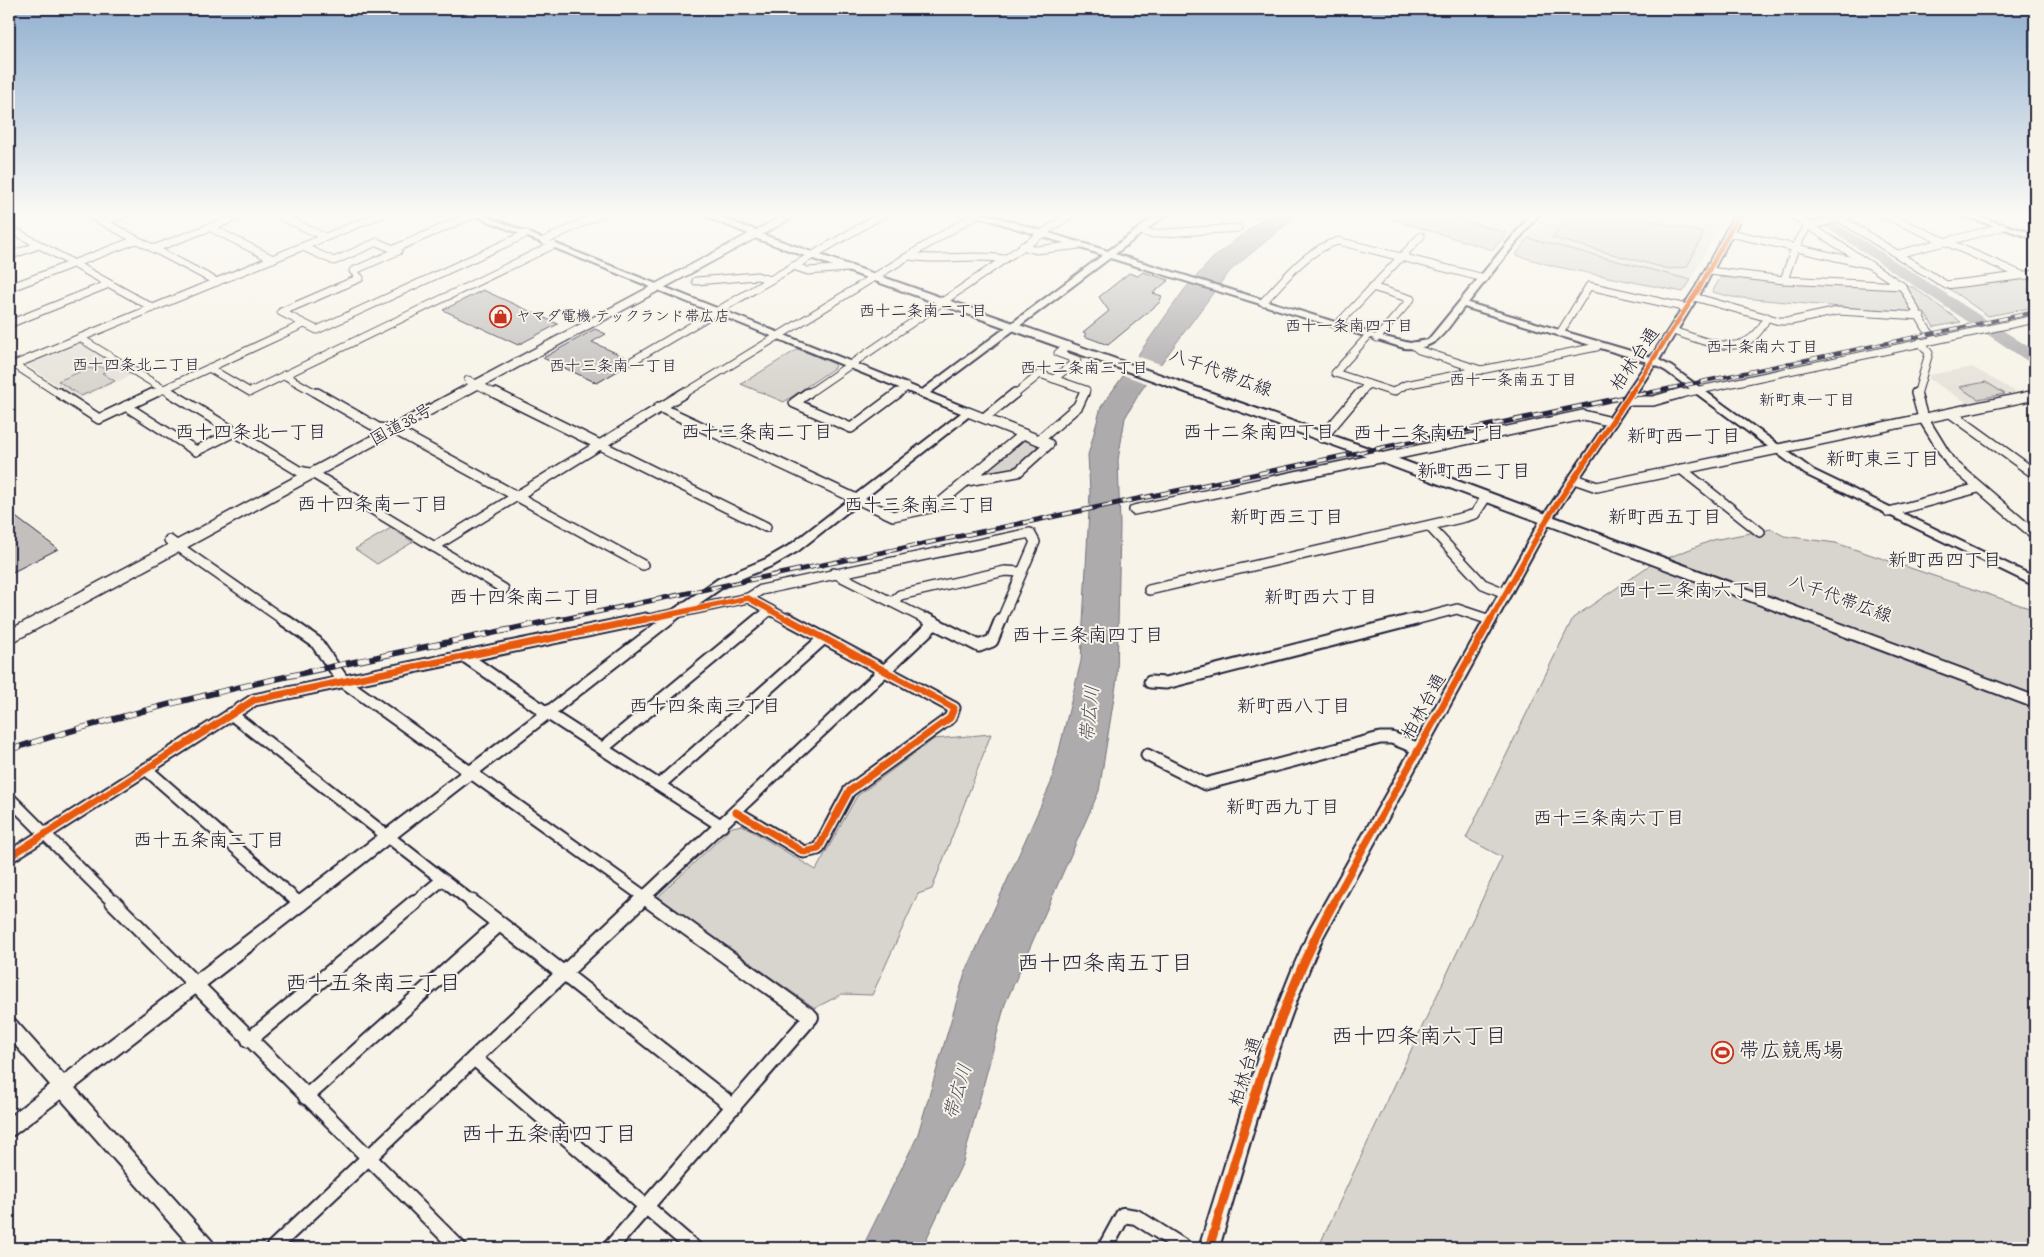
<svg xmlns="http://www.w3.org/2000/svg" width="2044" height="1257" font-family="'Indie Flower','Klee One',sans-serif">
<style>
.built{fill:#e7e3db}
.green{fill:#d8d5cf;stroke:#7d7c85}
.water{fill:#aeabad;stroke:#76747f}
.pier{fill:#f7f3e8}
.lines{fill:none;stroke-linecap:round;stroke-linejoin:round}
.river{fill:#aeabad;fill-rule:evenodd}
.building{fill:#c2bfbd;stroke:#22223b}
.minor-far3-casing{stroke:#22223b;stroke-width:9}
.minor-far2-casing{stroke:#22223b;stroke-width:12}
.minor-far1-casing{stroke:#22223b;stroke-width:15}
.minor-casing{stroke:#22223b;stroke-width:18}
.tertiary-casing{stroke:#22223b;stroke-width:4}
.secondary-casing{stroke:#22223b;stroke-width:4}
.primary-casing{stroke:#22223b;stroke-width:4}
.trunk-casing{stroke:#22223b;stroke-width:3}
.minor-far3{stroke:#f7f3e8;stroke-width:7}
.minor-far2{stroke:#f7f3e8;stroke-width:9}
.minor-far1{stroke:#f7f3e8;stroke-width:11}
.minor{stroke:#f7f3e8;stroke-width:14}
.tertiary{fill:#f7f3e8;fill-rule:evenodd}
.secondary{fill:#f7f3e8;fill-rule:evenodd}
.primary{fill:#f7f3e8;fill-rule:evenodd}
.trunk{fill:#f7f3e8;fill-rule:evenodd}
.rail-far2-casing{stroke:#22223b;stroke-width:4}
.rail-far1-casing{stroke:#22223b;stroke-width:5}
.rail-casing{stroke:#22223b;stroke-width:6}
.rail-far2{stroke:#f7f3e8;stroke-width:2.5;stroke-dasharray:8;stroke-linecap:butt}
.rail-far1{stroke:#f7f3e8;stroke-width:3;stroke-dasharray:10;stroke-linecap:butt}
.rail{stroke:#f7f3e8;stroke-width:4.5;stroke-dasharray:12;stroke-linecap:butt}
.cycleway-far3-casing{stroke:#f7f3e8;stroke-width:7}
.cycleway-far2-casing{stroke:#f7f3e8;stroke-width:8}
.cycleway-far1-casing{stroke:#f7f3e8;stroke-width:10}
.cycleway-casing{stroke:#f7f3e8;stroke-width:12}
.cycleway-far3{stroke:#e8590c;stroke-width:4.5}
.cycleway-far2{stroke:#e8590c;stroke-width:5.5}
.cycleway-far1{stroke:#e8590c;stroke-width:7}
.cycleway{stroke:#e8590c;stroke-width:9}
.labels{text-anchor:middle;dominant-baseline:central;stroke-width:4;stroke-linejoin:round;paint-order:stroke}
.far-poi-label{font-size:15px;fill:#22223b;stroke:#f7f3e8;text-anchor:start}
.far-neighbourhood-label{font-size:16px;fill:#22223b;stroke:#f7f3e8}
.street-label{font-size:18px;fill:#22223b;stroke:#f7f3e8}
.neighbourhood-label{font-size:19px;fill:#22223b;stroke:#f7f3e8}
.water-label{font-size:19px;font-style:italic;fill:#535263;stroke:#f7f3e8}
.near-poi-label{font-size:21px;fill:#22223b;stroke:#f7f3e8;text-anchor:start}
.near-neighbourhood-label{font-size:22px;fill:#22223b;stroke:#f7f3e8}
</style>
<rect width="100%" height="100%" fill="#f7f3e8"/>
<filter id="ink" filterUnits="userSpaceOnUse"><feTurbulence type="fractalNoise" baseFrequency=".02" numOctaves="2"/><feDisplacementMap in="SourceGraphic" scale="10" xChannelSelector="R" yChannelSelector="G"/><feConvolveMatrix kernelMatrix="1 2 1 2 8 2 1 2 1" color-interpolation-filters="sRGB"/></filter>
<g filter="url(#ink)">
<g class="built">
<polygon points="1548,214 1725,214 1691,280 1528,238"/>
<polygon points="79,343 132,375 78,399 25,364"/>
<polygon points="1972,367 2016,392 1969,404 1929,379 1929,375"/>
</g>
<g class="green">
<polygon points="1375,214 1443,214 1507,233 1493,250"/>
<polygon points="1577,214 1622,214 1704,233 1687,267 1669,269 1552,238 1568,215"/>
<polygon points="1528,238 1691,280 1683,292 1553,266 1516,255"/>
<polygon points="1721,277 1913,287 1961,322 1934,327 1926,315 1732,297 1712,292"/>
<polygon points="2035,278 2035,307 1988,316 1948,288"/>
<polygon points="798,349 835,364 834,368 784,402 741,384"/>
<polygon points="99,366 107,371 102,373 115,381 81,396 58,381 89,368 92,369"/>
<polygon points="1986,382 2005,394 1978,399 1959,387"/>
<path d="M1021,440L1036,443L1037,448C1023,460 1007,479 987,469Z"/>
<polygon points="391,528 413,542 377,564 355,549"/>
<polygon points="1771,529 1784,536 1836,543 2035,610 2035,1248 1318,1248 1502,857 1466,838 1573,618 1650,565 1713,540"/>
<polygon points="991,734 932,889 918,894 872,995 842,994 815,1008 657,898 732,827 742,825 816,870 857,796 934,739"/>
</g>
<polygon class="water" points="1268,214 1299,214 1231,270 1222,281 1140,392 1125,418 1118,460 1120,525 1117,679 1099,791 1005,1004 963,1162 922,1248 862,1248 917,1137 964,976 1051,783 1081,661 1090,492 1088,455 1101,407 1184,290 1212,259"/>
<polygon class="pier" points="1134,355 1163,365 1149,384 1120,374"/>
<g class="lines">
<polygon class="river" points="1806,214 1822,214 2035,351 2035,363 2029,362"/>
</g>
<g class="building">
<polygon points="1143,272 1169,280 1153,293 1162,296 1159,303 1108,345 1084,336 1087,334 1083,332 1109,311 1099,297 1129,273 1138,276"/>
<polygon points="483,290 558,324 518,345 443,310"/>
<polygon points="595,329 606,334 592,342 627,358 619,366 623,368 597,383 543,358"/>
<polygon points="9,512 58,549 9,574"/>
</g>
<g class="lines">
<defs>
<g id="minor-far3">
<polyline points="88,214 103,222"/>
<polyline points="125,214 103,222 217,282"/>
<polyline points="275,214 325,237"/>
<polyline points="1253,214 1256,214"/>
<polyline points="1521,214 1533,217"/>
<polyline points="1791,214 1902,286 1926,328 1935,339"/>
<polyline points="1833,214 1946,285 2035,274"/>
<polyline points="1882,214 2024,276"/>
<polyline points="209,227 273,259"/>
<polyline points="9,228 153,308"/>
<polyline points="1140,231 1151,234 1238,228"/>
<polyline points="1730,233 1867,264"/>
<polyline points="544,241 601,214"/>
<polyline points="1022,246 1036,250 1080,245"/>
<polyline points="303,247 334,261 377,242 398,251"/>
<polyline points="153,249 245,214"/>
<polyline points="394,249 475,214"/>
<polyline points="398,251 353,271 360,278 281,312 317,330 526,234"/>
<polyline points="1898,254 2002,227"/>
<polyline points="9,256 39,245"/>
<path d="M910,256C941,262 973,253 1004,259"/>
<polyline points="793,266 808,271 848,268"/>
<polyline points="1709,271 1784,280 1901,286"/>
<polyline points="1784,280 1795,248 1807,227 1853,214"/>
<polyline points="696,281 757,276 770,280"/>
<polyline points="1372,287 1411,299 1377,338"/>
<polyline points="9,288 136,240"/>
<polyline points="1694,297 1779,321 1791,321 1838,311 1921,316"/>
<path d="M1263,302C1285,279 1306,250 1338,241L1484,278"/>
<polyline points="9,324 109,284"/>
<polyline points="1337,325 1421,236"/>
<path d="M1673,331C1709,342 1747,363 1767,317"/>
<polyline points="1560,333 1589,286 1687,308"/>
<polyline points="1369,335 1335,373 1393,392 1405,385 1597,347 1598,344"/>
<polyline points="80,338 173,395"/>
<polyline points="1414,346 1419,350 1481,370"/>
<polyline points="632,361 883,214"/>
<polyline points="15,365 61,395"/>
<polyline points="9,367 382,214"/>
<polyline points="209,368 250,392 553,245"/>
<polyline points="284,375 319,395"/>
<polyline points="1054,379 1086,390 1084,395"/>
<polyline points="468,380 498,395"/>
<polyline points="151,395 304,324"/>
<polyline points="682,395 977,214"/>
<polyline points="806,395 1071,214"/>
<polyline points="896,395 907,387"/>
<polyline points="1014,395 1040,374 1054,379 1077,360 1058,353 1067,346"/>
<polyline points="1359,395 1368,384"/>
<polyline points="1676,395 2035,319"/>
<polyline points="1917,395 1929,353 1920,342"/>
</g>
<g id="minor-far2">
<polyline points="59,393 99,419 154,393"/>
<polyline points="171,393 299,471 314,474 504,589"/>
<polyline points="317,393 378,428 395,430 643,565"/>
<polyline points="495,393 766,527"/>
<polyline points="808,393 794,403 851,428 898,393"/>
<polyline points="1916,393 1923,418 1950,462 2035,535"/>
<polyline points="1626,401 1653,401 1681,393"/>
<polyline points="126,406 196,451 234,432"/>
<polyline points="659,407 893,516 935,507 1023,434"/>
<polyline points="1952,414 2035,474"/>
<polyline points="984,418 1015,393"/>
<polyline points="1322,438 1360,393"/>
<polyline points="1039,440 1078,406 1084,393"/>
<polyline points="1681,469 1760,532"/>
<polyline points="1574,479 1597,487 2035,395"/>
<polyline points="967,481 1018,472 1049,444 968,412"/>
<polyline points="1134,510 1583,415 1612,422"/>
<polyline points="1889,512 1978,488"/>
<polyline points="1429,526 1483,584 1505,593"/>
<polyline points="169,540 285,621"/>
<polyline points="434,547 684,393"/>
<polyline points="834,573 836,574"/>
<polyline points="836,574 929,621"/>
<polyline points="836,574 1030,533 1035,542 1001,621"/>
<polyline points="1149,590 1465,517 1475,514 1486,497"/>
<polyline points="748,598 761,590 836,574"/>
<polyline points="892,602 900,595 1005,571 1021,572"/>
<polyline points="639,621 748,598 790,621"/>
<polyline points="757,621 770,610"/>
<polyline points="1411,621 1457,609 1490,620"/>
</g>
<g id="minor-far1">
<polyline points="283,619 316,642 344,682 653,903"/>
<polyline points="926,619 979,646 992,641 1001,619"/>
<polyline points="1488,619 1490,620"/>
<polyline points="467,658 547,713 722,826"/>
<polyline points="1150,682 1166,683 1416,619"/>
<polyline points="231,714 473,903"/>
<polyline points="603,748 759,619"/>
<polyline points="1147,755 1205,784 1380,738 1392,738 1419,749"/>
<polyline points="146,769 299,903"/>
<polyline points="659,785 824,638"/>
<polyline points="9,798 114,903"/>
<polyline points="736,812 804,852 818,849 849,791 950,718 954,708 788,619"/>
<polyline points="9,857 254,700 645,619"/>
<polyline points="414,903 442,880"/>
<polyline points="638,903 934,624"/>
</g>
<g id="minor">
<polyline points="113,902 459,1248"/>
<polyline points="298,902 300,904"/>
<polyline points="472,902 734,1107"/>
<polyline points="249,1040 415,902"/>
<polyline points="474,1058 694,1248"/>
<polyline points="306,1097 499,924"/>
<polyline points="273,1248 639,902"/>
<polyline points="610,1248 811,1017 651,902"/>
<polyline points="1105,1248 1123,1215 1136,1217 1185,1248"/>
</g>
<g id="tertiary">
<path d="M471,214H481L922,390L1103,255L976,216L975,214H986L1108,251L1158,214H1167L1115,254L1380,336L1410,343L1428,340L1531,214H1539L1468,303L1651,357L1696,287L1735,214H1743L1704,287L1659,360L1672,367L1813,470L2035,577V586L1805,474L1666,371L1655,365L1552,519L1323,937C1278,1037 1250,1143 1219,1248H1199L1261,1048L1292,970L1311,927L1541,519L1647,362L1464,307C1445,331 1438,351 1404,348L1110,258L930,393L972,410V414L798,551L774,565L726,585L681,616L75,1088L212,1241L215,1248H192L61,1099L15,1134L9,1137V1117L50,1085L9,1038V1018L15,1020L64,1075L673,610L718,579L766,559L790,545L961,413Z"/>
<polygon points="1958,214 1969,214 2035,234 2035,239"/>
</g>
<polygon id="secondary" points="745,228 751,228 758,233 1388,455 2035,696 2035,708 1378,461 752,237 745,232"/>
<polygon id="primary" points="699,214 713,214 753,230 752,232 744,232"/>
<polygon id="trunk" points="786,214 800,214 9,644 9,630"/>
</defs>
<use href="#minor-far3" class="minor-far3-casing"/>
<use href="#minor-far2" class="minor-far2-casing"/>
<use href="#minor-far1" class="minor-far1-casing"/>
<use href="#minor" class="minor-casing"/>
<use href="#tertiary" class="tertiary-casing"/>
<use href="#secondary" class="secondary-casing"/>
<use href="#primary" class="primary-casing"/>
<use href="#trunk" class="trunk-casing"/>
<use href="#minor-far3" class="minor-far3"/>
<use href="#minor-far2" class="minor-far2"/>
<use href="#minor-far1" class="minor-far1"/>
<use href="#minor" class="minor"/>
<use href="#tertiary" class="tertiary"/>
<use href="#secondary" class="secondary"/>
<use href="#primary" class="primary"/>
<use href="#trunk" class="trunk"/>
<defs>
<polyline id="rail-far2" points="1638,395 2035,312"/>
<polyline id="rail-far1" points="554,621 1644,393"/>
<path id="rail" d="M9,750C189,692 375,658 560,619"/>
</defs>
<use href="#rail-far2" class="rail-far2-casing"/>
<use href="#rail-far1" class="rail-far1-casing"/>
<use href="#rail" class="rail-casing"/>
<use href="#rail-far2" class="rail-far2"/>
<use href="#rail-far1" class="rail-far1"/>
<use href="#rail" class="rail"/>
<defs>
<polyline id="cycleway-far3" points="1630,395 1700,287 1739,214"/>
<g id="cycleway-far2">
<polyline points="639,621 748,598 790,621"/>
<polyline points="1490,621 1547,519 1631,393"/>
</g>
<g id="cycleway-far1">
<polyline points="736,812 804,852 818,849 849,791 950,718 954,708 788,619"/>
<polyline points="9,857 254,700 645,619"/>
<polyline points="1333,903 1491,619"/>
</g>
<path id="cycleway" d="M1209,1248C1245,1131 1274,1010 1334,902"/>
</defs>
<use href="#cycleway-far3" class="cycleway-far3-casing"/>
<use href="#cycleway-far2" class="cycleway-far2-casing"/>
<use href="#cycleway-far1" class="cycleway-far1-casing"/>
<use href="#cycleway" class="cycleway-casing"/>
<use href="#cycleway-far3" class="cycleway-far3"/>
<use href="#cycleway-far2" class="cycleway-far2"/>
<use href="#cycleway-far1" class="cycleway-far1"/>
<use href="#cycleway" class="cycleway"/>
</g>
</g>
<linearGradient id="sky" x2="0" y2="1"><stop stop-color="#91b0d0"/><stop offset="0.55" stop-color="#fbfaf5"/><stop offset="1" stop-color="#fbfaf5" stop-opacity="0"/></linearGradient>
<rect width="2044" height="390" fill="url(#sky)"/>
<defs>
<symbol id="shop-ring" viewBox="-11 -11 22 22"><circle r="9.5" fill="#f7f3e8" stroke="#c8321e" stroke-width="1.5"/><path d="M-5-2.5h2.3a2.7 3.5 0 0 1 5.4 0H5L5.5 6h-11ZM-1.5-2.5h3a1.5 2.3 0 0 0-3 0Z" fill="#c8321e"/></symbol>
<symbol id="stadium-ring" viewBox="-11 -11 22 22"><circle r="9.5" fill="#f7f3e8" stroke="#c8321e" stroke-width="1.5"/><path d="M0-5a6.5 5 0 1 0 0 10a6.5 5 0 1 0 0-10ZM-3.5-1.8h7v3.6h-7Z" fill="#c8321e"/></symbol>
</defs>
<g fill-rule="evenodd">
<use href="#shop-ring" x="488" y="304" width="25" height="25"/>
<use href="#stadium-ring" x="1710" y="1040" width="25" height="25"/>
</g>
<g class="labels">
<g class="far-poi-label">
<text x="516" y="317">ヤマダ電機 テックランド帯広店</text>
</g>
<g class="far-neighbourhood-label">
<text x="923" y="312">西十二条南二丁目</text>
<text x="1349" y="327">西十一条南四丁目</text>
<text x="1762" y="348">西十条南六丁目</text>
<text x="136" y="366">西十四条北二丁目</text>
<text x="613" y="367">西十三条南一丁目</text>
<text x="1084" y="369">西十二条南三丁目</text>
<text x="1513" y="381">西十一条南五丁目</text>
<text x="1807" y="401">新町東一丁目</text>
</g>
<g class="street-label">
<text transform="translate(1636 360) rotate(-56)">柏林台通</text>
<text transform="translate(1220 374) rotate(20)">八千代帯広線</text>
<text transform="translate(402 426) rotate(-29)">国道38号</text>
<text transform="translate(1840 600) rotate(20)">八千代帯広線</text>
<text transform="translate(1425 707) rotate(-61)">柏林台通</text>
<text transform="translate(1247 1072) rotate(-73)">柏林台通</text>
</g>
<g class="neighbourhood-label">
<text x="251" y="433">西十四条北一丁目</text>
<text x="757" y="433">西十三条南二丁目</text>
<text x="1259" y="433">西十二条南四丁目</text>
<text x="1429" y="434">西十二条南五丁目</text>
<text x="1684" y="437">新町西一丁目</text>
<text x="1883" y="460">新町東三丁目</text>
<text x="1474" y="472">新町西二丁目</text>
<text x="373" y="505">西十四条南一丁目</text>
<text x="920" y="506">西十三条南三丁目</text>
<text x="1287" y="518">新町西三丁目</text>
<text x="1665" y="518">新町西五丁目</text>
<text x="1945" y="561">新町西四丁目</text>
<text x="1694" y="591">西十二条南六丁目</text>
<text x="525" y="598">西十四条南二丁目</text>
<text x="1321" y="598">新町西六丁目</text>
<text x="1088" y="636">西十三条南四丁目</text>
<text x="705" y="707">西十四条南三丁目</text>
<text x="1294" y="707">新町西八丁目</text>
<text x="1283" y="808">新町西九丁目</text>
<text x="1609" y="819">西十三条南六丁目</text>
<text x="209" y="841">西十五条南二丁目</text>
</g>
<g class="water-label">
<text transform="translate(1091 714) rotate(-84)">帯広川</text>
<text transform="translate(959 1092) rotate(-73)">帯広川</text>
</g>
<g class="near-poi-label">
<text x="1739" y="1052">帯広競馬場</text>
</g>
<g class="near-neighbourhood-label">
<text x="1105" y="965">西十四条南五丁目</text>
<text x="373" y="985">西十五条南三丁目</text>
<text x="1419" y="1038">西十四条南六丁目</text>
<text x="549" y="1136">西十五条南四丁目</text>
</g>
</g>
<rect width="2044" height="1257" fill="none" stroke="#f7f3e8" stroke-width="30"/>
<rect x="15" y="15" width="2014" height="1227" fill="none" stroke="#22223b" stroke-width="2" filter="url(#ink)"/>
</svg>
